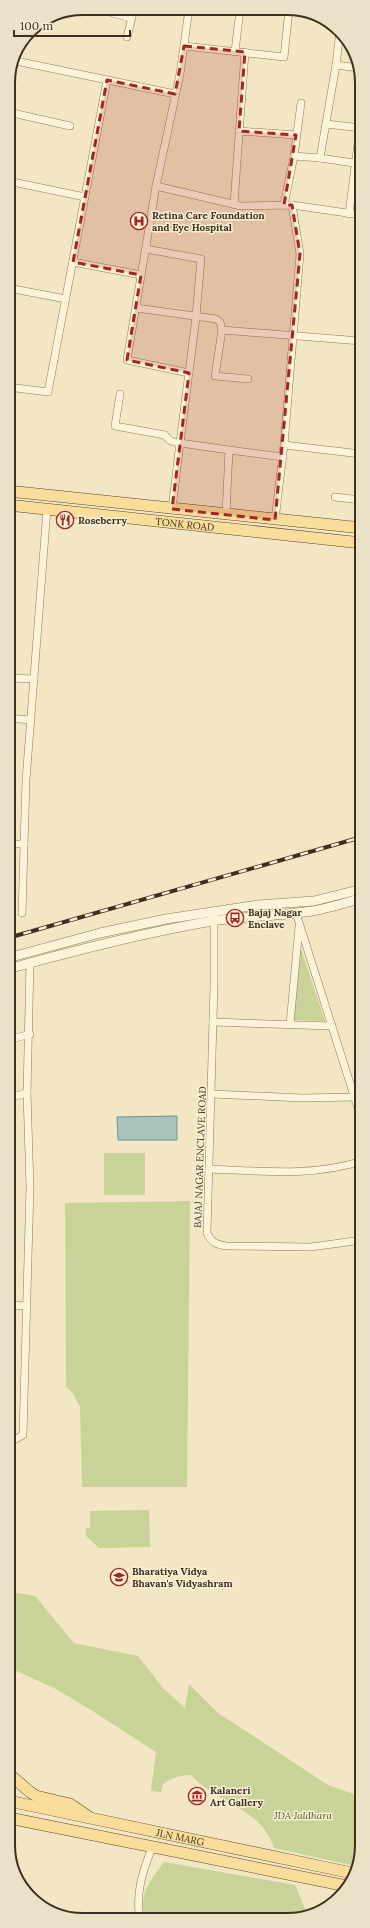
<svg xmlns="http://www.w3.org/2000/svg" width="370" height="1928" font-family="Lora,serif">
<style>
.green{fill:#c9d297}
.water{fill:#a7c5bd;stroke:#6c958c}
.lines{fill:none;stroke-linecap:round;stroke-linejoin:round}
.minor-casing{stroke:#8f7859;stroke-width:8}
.tertiary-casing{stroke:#8f7859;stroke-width:10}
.primary-casing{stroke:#5d452d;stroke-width:12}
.minor{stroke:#fcf3d9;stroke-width:7}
.tertiary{stroke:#fcf3d9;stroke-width:9}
.primary{stroke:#f8de9a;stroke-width:11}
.rail-casing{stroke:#3e2f1e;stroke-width:4}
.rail{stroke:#f9f0d5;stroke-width:2.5;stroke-dasharray:8;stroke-linecap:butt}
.marked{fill:#a42623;fill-opacity:0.2;stroke:#a42623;stroke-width:3;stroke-dasharray:8 5;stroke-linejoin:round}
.labels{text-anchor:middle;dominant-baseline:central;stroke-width:3;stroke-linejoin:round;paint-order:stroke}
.poi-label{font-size:10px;font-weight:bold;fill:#3e2f1e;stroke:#f9f0d5;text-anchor:start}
.street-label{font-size:10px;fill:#3e2f1e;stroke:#f9f0d5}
.park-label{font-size:10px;font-style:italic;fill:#4c5d23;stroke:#f9f0d5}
.rim{fill:none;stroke:#3e2f1e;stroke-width:2}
</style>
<rect width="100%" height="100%" fill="#f2e6c5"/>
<g class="green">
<polygon points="298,940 325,1021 294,1020"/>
<rect x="104" y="1153" width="41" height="42"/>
<polygon points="190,1201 187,1487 82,1487 80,1407 72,1392 66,1387 65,1203"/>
<polygon points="149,1510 150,1547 99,1548 86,1536 86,1528 90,1528 90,1511"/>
<path d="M13,1592L35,1596L74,1643L138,1656L163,1688L185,1708L189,1684L218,1713L328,1785L354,1794L362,1800V1850L355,1866L274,1848C261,1807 217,1804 191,1775C180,1775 172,1778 163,1784L161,1792L151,1791L156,1752L91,1710L56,1689L12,1669Z"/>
<path d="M164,1862L295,1885L305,1909L297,1919H145C138,1894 150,1881 164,1862Z"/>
</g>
<polygon class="water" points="177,1116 177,1140 118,1140 117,1117"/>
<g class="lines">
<defs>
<g id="minor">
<polyline points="94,8 131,18"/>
<polyline points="189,9 180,74 156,186 127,360 189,373"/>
<polyline points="340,31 336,65 320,158 361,164"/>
<polyline points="127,37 134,9"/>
<polyline points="184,46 284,57 289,10"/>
<polyline points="235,51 240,10"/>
<polyline points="16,61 175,94"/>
<polyline points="336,65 359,68"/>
<polyline points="8,112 70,126"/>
<polyline points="326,124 361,128"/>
<polyline points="239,131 296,135"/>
<polyline points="294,156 301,103"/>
<polyline points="8,181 85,197"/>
<polyline points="156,186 241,206 292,205 361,215"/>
<polyline points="234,204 245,52"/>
<polyline points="284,205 294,156 320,158"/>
<polyline points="349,214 361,120"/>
<polyline points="73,262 141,275"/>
<polyline points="8,288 66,299"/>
<polyline points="136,308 216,319 220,322 222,330 361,341"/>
<polyline points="222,330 215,376 248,379"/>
<polyline points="8,387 48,392 107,80"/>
<path d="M120,394L115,426L165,435C168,441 173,442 180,443L196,317L201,259L146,249"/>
<polyline points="284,445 361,454"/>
<polyline points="229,450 283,457"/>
<polyline points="335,497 361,500"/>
<polyline points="172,509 180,443 229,450 226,514"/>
<polyline points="275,520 284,445 300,254 292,205"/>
<polyline points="8,678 34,679"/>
<polyline points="8,718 31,720"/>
<polyline points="8,844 24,844"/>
<polyline points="357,900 362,915"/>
<polyline points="22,913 26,780 47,509"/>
<polyline points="296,913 362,1121"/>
<path d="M214,916V985L207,1233C211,1242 217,1245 227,1246L311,1247L362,1240"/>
<polyline points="213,1022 332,1026"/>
<polyline points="290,1024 299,927"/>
<polyline points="8,1040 30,1034"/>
<polyline points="212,1094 302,1098 355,1097"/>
<polyline points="8,1098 27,1093"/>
<path d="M209,1169C261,1171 312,1177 362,1161"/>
<polyline points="8,1305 27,1306"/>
<polyline points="10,1442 23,1435 30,1187 27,1093 30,963"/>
<path d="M140,1919C135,1894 143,1870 152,1848"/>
</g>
<g id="tertiary">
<polyline points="8,958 100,933 166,919 258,905 314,901 362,889"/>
<path d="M8,969C76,950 143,933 212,921C245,916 279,916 312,911C329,908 345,903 362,898"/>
</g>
<g id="primary">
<polyline points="8,491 362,528"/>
<path id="s1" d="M8,505L362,543"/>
<polyline points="9,1507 10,1525 9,1557"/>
<polyline points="9,1774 30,1792 36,1796 70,1804 89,1817"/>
<path id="s2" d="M9,1801L352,1873"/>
<polyline points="9,1818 347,1886"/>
</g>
</defs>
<use href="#minor" class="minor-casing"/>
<use href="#tertiary" class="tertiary-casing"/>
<use href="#primary" class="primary-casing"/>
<use href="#minor" class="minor"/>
<use href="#tertiary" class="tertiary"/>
<use href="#primary" class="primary"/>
<defs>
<polyline id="rail" points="8,938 362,837"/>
</defs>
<use href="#rail" class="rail-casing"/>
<use href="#rail" class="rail"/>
</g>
<path class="marked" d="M184,46L245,52L239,131L296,135L284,205H292L300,254L275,520L172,509L189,373L127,360L141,275L73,262L107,80L175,94Z"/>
<defs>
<symbol id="hospital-ring" viewBox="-11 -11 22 22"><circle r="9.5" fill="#f9f0d5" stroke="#a42623" stroke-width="1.5"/><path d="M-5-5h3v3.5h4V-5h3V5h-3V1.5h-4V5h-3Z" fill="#a42623"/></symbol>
<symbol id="restaurant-ring" viewBox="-11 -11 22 22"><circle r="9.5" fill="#f9f0d5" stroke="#a42623" stroke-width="1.5"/><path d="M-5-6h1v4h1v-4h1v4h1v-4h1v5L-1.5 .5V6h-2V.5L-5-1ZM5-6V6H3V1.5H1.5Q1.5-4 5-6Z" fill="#a42623"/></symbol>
<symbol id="bus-ring" viewBox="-11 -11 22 22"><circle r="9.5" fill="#f9f0d5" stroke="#a42623" stroke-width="1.5"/><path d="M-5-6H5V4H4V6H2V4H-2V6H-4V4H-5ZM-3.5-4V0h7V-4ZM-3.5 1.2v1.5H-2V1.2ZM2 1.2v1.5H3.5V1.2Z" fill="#a42623"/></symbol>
<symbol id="school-ring" viewBox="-11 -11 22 22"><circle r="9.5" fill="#f9f0d5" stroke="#a42623" stroke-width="1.5"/><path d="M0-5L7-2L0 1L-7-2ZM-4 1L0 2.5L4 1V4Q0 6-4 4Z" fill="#a42623"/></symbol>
<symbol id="museum-ring" viewBox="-11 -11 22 22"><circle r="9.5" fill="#f9f0d5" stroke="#a42623" stroke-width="1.5"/><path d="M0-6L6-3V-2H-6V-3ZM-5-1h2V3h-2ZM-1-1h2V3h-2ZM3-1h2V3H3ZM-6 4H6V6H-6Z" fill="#a42623"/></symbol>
</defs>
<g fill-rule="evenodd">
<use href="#hospital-ring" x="129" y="211" width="20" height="20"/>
<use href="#restaurant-ring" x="55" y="510" width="20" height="20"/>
<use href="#bus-ring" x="225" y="908" width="20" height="20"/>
<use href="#school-ring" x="109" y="1567" width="20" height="20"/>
<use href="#museum-ring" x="187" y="1786" width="20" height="20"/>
</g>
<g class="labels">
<g class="poi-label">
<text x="152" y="215">Retina Care Foundation<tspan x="152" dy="12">and Eye Hospital</tspan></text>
<text x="78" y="520">Roseberry</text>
<text x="248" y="912">Bajaj Nagar<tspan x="248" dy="12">Enclave</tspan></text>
<text x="132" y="1571">Bharatiya Vidya<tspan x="132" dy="12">Bhavan's Vidyashram</tspan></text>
<text x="210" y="1790">Kalaneri<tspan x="210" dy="12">Art Gallery</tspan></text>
</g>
<g class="street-label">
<text stroke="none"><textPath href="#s1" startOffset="178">TONK ROAD</textPath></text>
<text transform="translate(200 1157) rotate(-88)">BAJAJ NAGAR ENCLAVE ROAD</text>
<text stroke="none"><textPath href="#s2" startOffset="175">JLN MARG</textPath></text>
</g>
<g class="park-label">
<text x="303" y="1815">JDA Jaldhara</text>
</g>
</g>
<path d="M0 0H370V1928H0ZM83 15H287A68 68 0 0 1 355 83V1845A68 68 0 0 1 287 1913H83A68 68 0 0 1 15 1845V83A68 68 0 0 1 83 15Z" fill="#eae1c6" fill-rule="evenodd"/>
<path class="rim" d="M83 15H287A68 68 0 0 1 355 83V1845A68 68 0 0 1 287 1913H83A68 68 0 0 1 15 1845V83A68 68 0 0 1 83 15Z"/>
<path d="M14 30v6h116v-6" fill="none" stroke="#3e2f1e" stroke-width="2"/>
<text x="20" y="30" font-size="12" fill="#3e2f1e" stroke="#f9f0d5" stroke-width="3" paint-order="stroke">100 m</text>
</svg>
